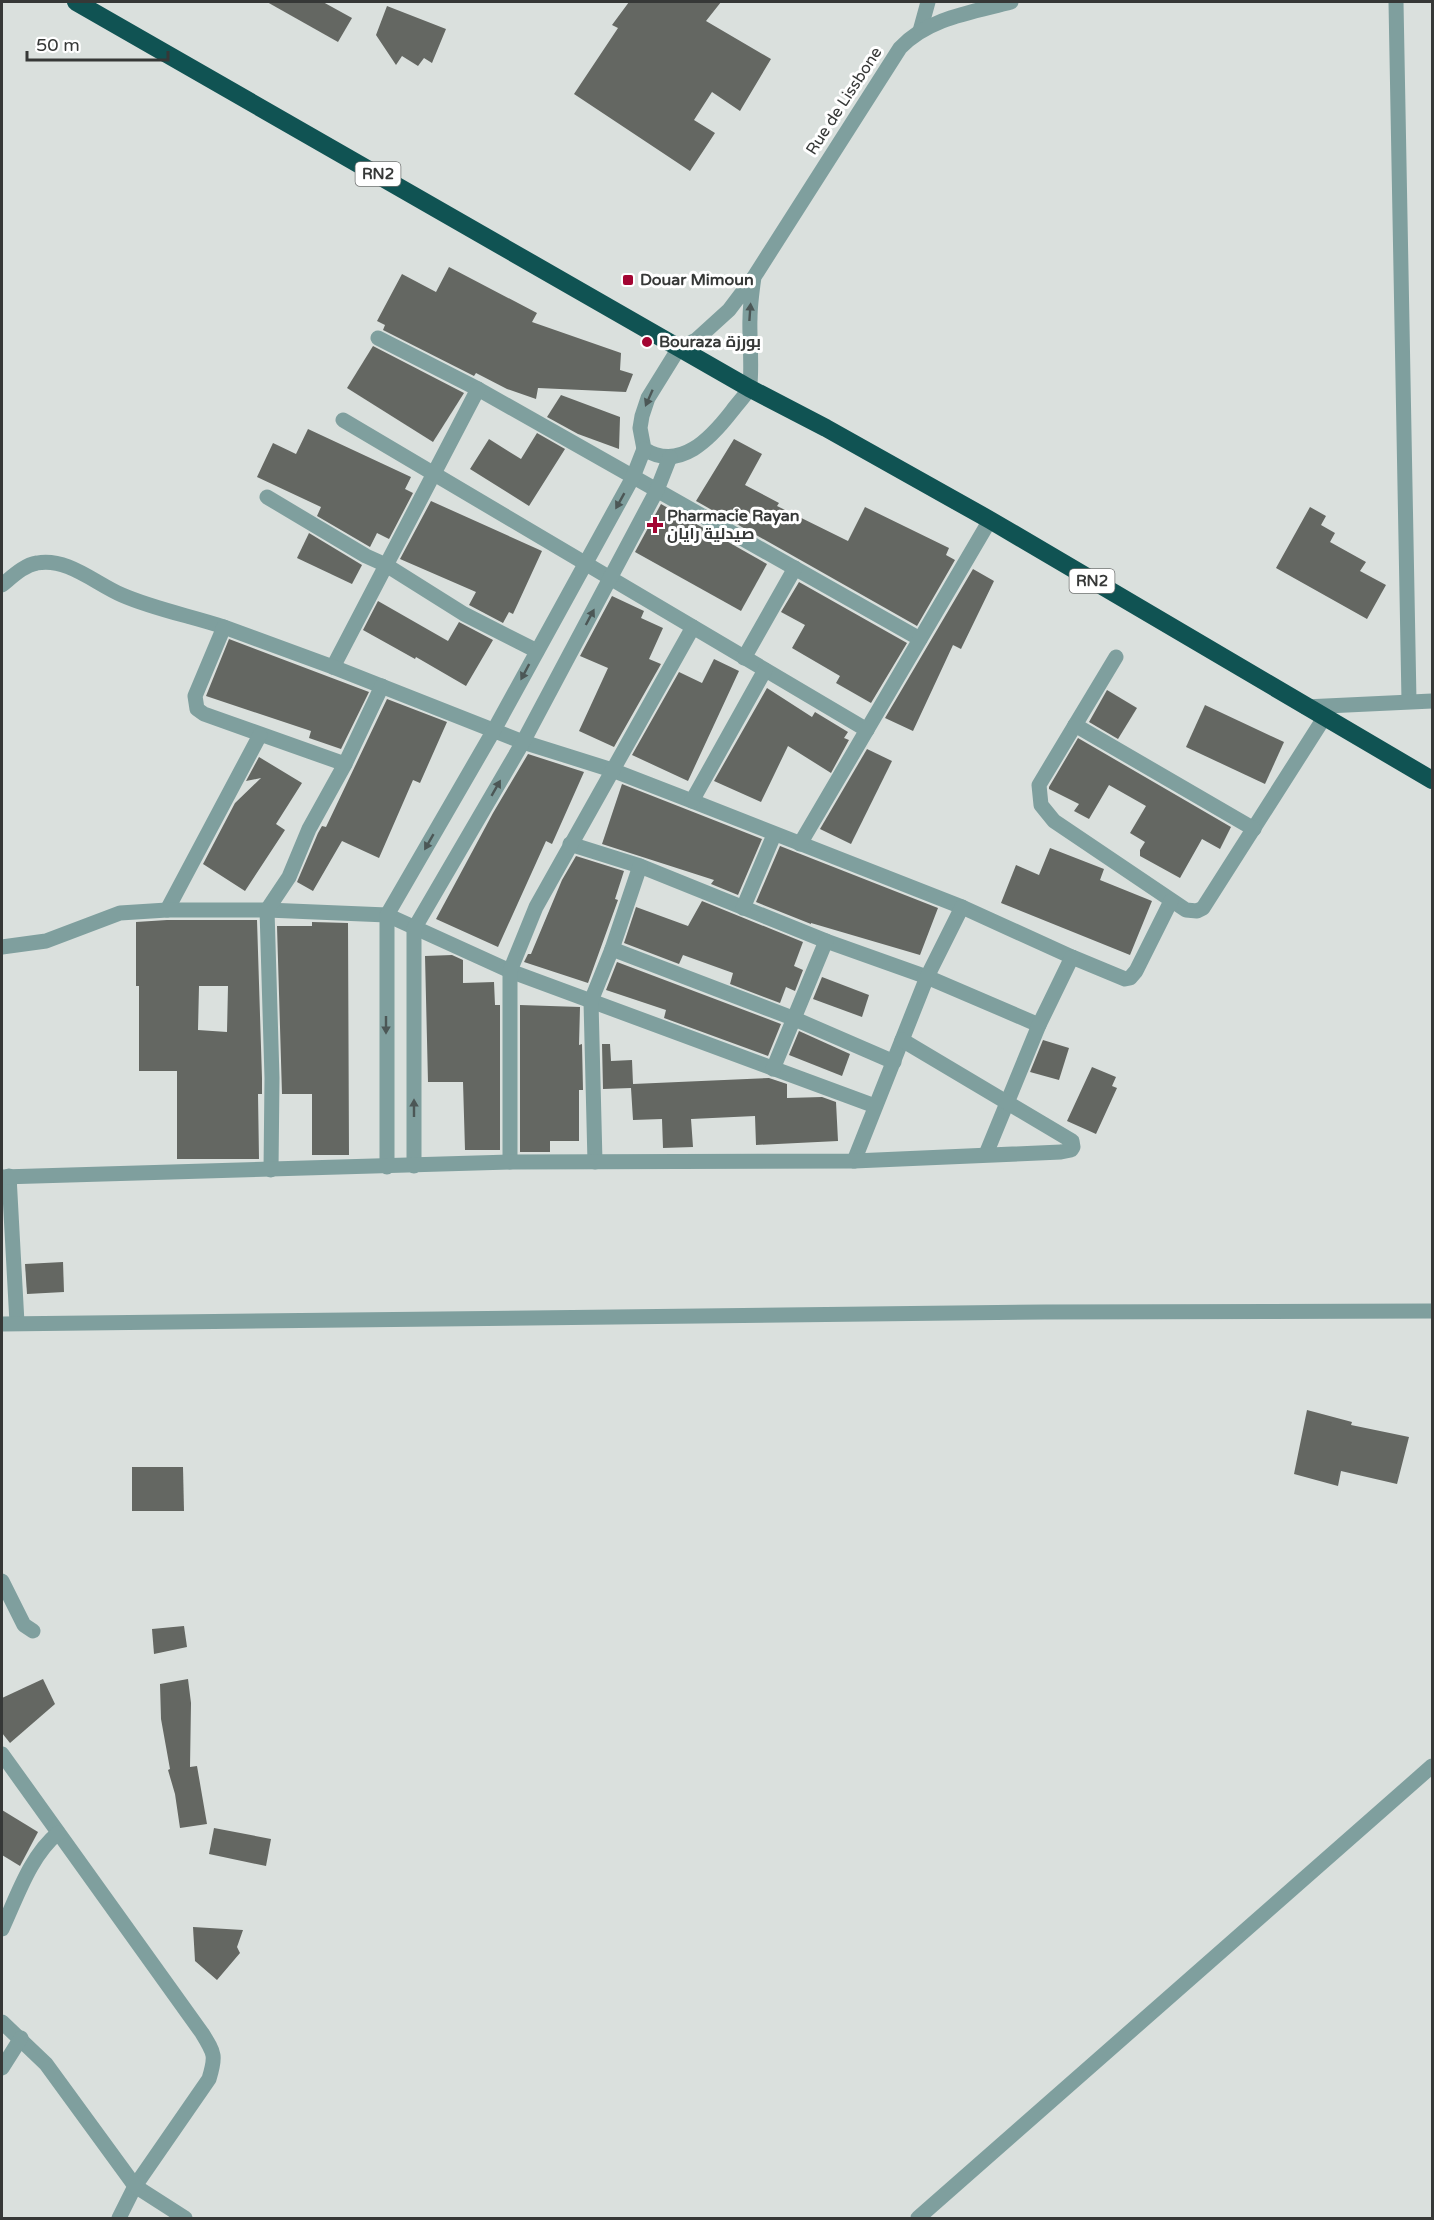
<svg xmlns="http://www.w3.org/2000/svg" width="1434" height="2220" font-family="'Varela Round',Cairo,sans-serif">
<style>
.building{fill:#646762;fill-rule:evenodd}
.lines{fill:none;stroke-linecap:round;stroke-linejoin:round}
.minor{stroke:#7f9f9e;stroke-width:15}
.highway{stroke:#105353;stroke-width:18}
.oneway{fill:#4c5756}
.poi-dot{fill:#a30532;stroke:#fff;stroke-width:2}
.labels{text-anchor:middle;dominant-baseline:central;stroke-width:6;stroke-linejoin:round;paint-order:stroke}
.shield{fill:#fff;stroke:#727473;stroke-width:1.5}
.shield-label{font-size:15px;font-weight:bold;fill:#363837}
.street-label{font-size:16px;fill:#363837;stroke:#fff}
.poi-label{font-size:16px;font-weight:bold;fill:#363837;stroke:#fff;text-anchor:start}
</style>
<rect width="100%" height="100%" fill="#dae0dd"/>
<g class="building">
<polygon points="267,2 323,2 352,18 338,42"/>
<polygon points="629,2 721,2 706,21 771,59 740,111 712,92 694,120 715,133 690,171 574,94 618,28 612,25"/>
<polygon points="387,6 446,29 432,63 424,58 418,66 402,56 396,65 376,35"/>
<polygon points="449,267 537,313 532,322 621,353 620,370 633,374 626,392 538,388 536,399 507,389 476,373 474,376 383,330 385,325 377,321 402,274 436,292"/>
<polygon points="373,346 464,393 433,442 347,388"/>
<polygon points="561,395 620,417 619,449 578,434 547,417"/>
<polygon points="308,429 411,477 405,489 413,493 389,539 377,533 370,547 317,516 321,507 257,477 273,443 296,454"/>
<polygon points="537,433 565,449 529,506 470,469 489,439 521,459"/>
<polygon points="734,439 762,454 745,485 779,503 777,506 848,541 865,507 949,548 946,555 955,560 917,626 696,501"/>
<polygon points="431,501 542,551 513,614 509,612 503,623 469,605 476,592 400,559"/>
<polygon points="661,504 767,564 741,611 635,552"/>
<polygon points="1310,507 1326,516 1321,525 1335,533 1330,542 1366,562 1360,571 1386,585 1367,619 1276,568"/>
<polygon points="309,533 362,565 352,584 297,558"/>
<polygon points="973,569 994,581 961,649 953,645 913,731 885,718"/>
<polygon points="799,582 907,643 871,703 836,683 840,676 792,648 805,625 781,612"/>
<polygon points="612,596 644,611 641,618 663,628 649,659 661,664 614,747 579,731 608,668 580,656"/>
<polygon points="378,601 448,641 459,622 493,640 466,686 416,657 415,659 363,630"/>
<polygon points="229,639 369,692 341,749 309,738 311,731 206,696"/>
<polygon points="714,659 739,671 688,781 632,755 679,672 702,683"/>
<polygon points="767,688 812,717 815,712 848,732 844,738 849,740 831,773 788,746 761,802 714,781"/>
<polygon points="1107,690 1137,708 1118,739 1089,722"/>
<polygon points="387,699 447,722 420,783 413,780 379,858 342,841 313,891 297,882 318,833 322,826 326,827"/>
<polygon points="1205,705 1284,742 1265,784 1186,747"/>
<polygon points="1078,738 1231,827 1220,849 1202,839 1180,878 1140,856 1140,850 1145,842 1130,833 1146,806 1109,785 1089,819 1074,811 1079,804 1049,789 1049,787"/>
<polygon points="867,749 892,761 851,844 820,829"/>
<polygon points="528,754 584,772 552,844 546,841 498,947 436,919 493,813"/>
<polygon points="259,757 302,783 276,824 285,830 245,891 203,864 235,803 261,778 246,781"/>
<polygon points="622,784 762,839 738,895 711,884 714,880 602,844"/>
<polygon points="780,846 938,908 920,955 811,923 811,924 756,902"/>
<polygon points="1050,848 1104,869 1100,880 1152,901 1130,955 1001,903 1016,865 1039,875"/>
<polygon points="576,856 624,871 615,899 618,900 588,983 524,962 528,954 531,954 562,880"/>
<polygon points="702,901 803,942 794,966 803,970 795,991 786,987 780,1003 730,984 733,973 683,955 679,964 624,943 636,907 688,926"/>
<path d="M167,920H257L262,1078V1094H258L259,1159H177V1071H139V986H136V922ZM199,986H228L227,1032L198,1030Z"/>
<polygon points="312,922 348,923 349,1155 312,1155 312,1094 282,1094 277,926 312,926"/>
<polygon points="452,955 463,960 463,983 494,982 495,1005 500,1005 500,1150 465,1150 463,1082 428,1082 425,956"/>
<polygon points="617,962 781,1024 768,1056 664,1018 666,1010 606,990"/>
<polygon points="822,977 869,995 862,1017 813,999"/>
<polygon points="520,1005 580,1007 579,1045 582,1044 583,1090 579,1090 579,1141 550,1141 550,1152 520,1152"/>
<polygon points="799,1031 850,1054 842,1076 789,1055"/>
<polygon points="1043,1040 1069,1048 1059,1080 1030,1072"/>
<polygon points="602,1044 610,1044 611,1061 632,1060 633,1084 769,1078 787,1084 787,1098 822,1097 836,1102 838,1141 756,1145 755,1116 691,1119 693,1147 663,1148 662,1119 633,1120 631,1088 603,1089"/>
<polygon points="1092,1067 1116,1077 1112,1086 1117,1088 1096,1134 1067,1121"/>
<polygon points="63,1262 64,1292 27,1294 25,1264"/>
<polygon points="1307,1410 1352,1422 1351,1425 1409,1437 1397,1484 1341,1471 1338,1486 1294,1474"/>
<polygon points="132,1467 183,1467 184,1511 132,1511"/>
<polygon points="184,1626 187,1647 154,1654 152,1629"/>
<polygon points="43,1679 55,1704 10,1743 2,1733 2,1698"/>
<polygon points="188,1679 191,1703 190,1767 197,1766 207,1824 180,1828 175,1794 168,1770 170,1769 161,1719 160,1684"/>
<polygon points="2,1810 38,1832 20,1866 2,1855"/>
<polygon points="214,1828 271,1839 266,1866 209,1854"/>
<polygon points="193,1927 243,1930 237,1947 240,1953 217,1980 195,1961"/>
</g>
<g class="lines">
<g class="minor">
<polyline points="1396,2 1409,701"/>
<polyline points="920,31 928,2"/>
<path d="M754,277C752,291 750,305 750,319C749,332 753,379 749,389C745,396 737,404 732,411C711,438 680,472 644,449L640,428L642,416L648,398L679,348L696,340L729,310L754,277L900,48C928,18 973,12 1011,2"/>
<polyline points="378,338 478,389 920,639"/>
<polyline points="343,420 867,730"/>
<polyline points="267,497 366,556 386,565 464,614 537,651"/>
<path d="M2,585C12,577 24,565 37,563C67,557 96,584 122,595C154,609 191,616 224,627"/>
<polyline points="1116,657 1039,785 1041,805 1054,821 1186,910 1197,911 1203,908 1324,718"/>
<polyline points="744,658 795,568"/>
<polyline points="333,667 478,389"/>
<polyline points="1305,707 1432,701"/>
<polyline points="1075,725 1254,829"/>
<polyline points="345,764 204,714 197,709 195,696 224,627 333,667 523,742 612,770 692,801 962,907 1072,957 1125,979 1130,978 1136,971 1171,901"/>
<polyline points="692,801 765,670"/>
<polyline points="570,844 640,866 826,941 927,977 1039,1025"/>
<polyline points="800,844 990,520"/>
<polyline points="743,908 774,835"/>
<polyline points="167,910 260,735"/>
<polyline points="2,947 46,941 120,913 167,910 267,910 387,915 510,971 875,1106"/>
<polyline points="612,949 795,1019 894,1062"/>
<polyline points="773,1069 826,941"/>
<polyline points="986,1154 1039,1025 1072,957"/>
<polyline points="854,1161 927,977 962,907"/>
<polyline points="510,1162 510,971 536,907 693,627"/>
<polyline points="595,1162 591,1001 612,949 640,866"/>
<polyline points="414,1166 414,929 523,742 657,490 670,457"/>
<polyline points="387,1167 387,915 494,730 633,477 644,449"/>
<polyline points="271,1170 272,1078 267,910 289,877 309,829 345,764 382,686"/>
<polyline points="9,1176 17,1323"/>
<polyline points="2,1177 510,1162 854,1161 1061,1152 1071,1150 1073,1147 1072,1141 902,1040"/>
<polyline points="2,1324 1044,1312 1432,1311"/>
<polyline points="2,1581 24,1625 33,1631"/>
<path d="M2,1754L202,2033C215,2054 216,2056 209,2079L135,2186L119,2218"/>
<path d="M2,1929C17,1897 30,1856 58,1833"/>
<polyline points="2,2022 46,2064 135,2186 185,2218"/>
<polyline points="2,2068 21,2038"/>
<polyline points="918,2218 1432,1766"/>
</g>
<polyline class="highway" points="76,2 749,388 826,428 990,520 1432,780"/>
</g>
<defs><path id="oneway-solid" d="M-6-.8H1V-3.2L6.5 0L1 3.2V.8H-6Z" transform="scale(1.5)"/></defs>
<g class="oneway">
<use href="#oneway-solid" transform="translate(750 312) rotate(-86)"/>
<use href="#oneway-solid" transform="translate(649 398) rotate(114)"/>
<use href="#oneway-solid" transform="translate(620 501) rotate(119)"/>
<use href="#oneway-solid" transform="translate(590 617) rotate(-62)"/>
<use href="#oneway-solid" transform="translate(525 672) rotate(118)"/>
<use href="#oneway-solid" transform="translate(496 788) rotate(-60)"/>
<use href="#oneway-solid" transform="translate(429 842) rotate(120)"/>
<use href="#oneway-solid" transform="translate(386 1025) rotate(90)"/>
<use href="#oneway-solid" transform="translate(414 1108) rotate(-90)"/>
</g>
<g class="poi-dot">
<rect x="622" y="274" width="12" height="12" rx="3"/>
<circle cx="647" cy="342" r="6"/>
<path d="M652 516h6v6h6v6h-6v6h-6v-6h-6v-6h6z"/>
</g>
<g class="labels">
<g class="shield">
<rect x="355.5" y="162" width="45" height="24" rx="4.5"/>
<rect x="1069.5" y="569" width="45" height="24" rx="4.5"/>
</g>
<g class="shield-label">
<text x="378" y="174">RN2</text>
<text x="1092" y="581">RN2</text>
</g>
<g class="street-label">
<text transform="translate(844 101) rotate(-57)">Rue de Lissbone</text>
</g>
<g class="poi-label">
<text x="640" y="280">Douar Mimoun</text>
<text x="659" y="342">Bouraza بورزة</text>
<text x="667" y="516">Pharmacie Rayan<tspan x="667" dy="18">صيدلية رايان</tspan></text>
</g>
</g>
<rect width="1434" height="2220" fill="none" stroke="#363837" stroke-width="6"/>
<path d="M27 51v9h141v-9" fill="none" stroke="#363837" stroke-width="3"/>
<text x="36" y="51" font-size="18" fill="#363837" stroke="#ffffff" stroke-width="4.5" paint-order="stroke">50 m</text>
</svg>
